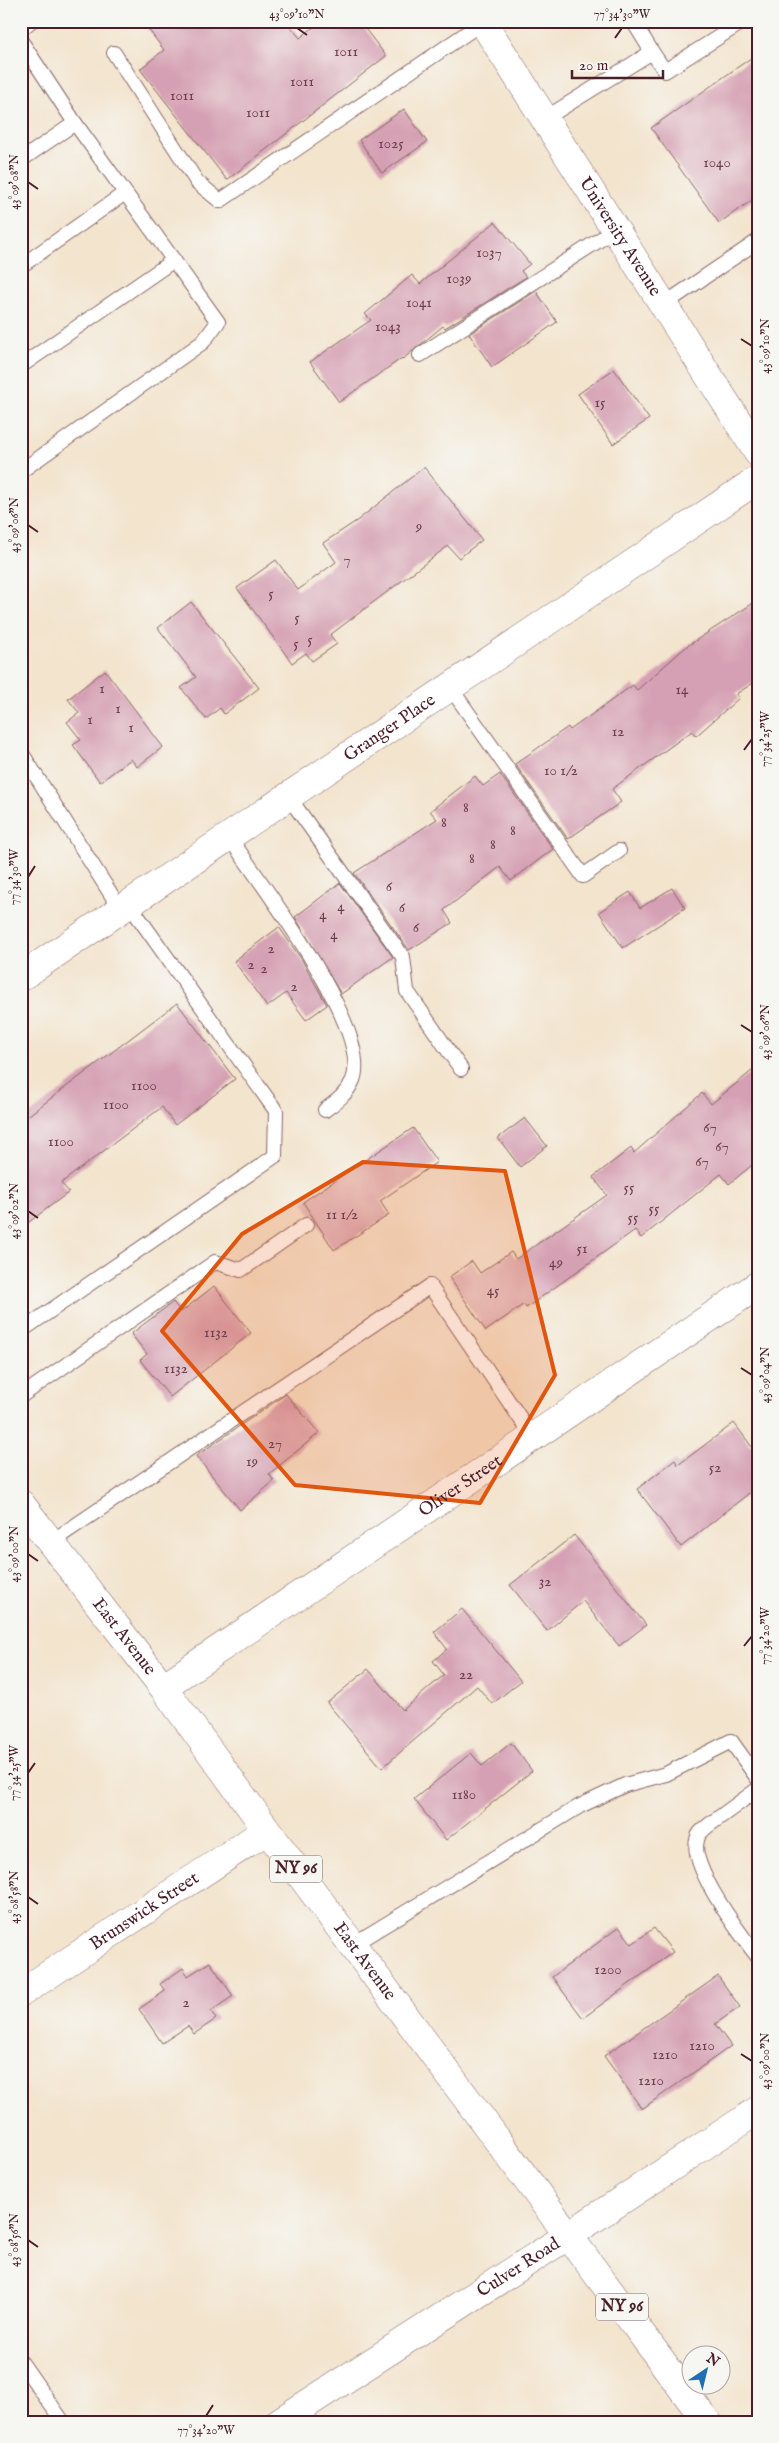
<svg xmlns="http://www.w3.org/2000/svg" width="779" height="2443" font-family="'IM FELL English',serif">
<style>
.building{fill:#d5a0b3}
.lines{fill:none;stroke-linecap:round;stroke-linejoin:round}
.lane-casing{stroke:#856464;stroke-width:16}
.street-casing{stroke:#856464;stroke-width:29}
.secondary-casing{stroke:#856464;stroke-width:29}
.primary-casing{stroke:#856464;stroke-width:29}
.lane{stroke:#fff;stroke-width:14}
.street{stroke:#fff;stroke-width:28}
.secondary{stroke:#fff;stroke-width:28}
.primary{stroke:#fff;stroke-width:28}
.marked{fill:#e0560e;fill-opacity:0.2;stroke:#e0560e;stroke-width:4;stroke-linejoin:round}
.ticks{fill:none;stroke:#4a1f2b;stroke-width:2}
.labels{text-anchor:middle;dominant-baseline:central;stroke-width:4;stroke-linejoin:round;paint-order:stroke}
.number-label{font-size:15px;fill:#6d3f4d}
.shield{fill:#f6f6f2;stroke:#7e6067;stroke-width:1}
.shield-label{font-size:16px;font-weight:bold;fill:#4a1f2b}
.street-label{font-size:18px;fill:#4a1f2b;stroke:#f6f6f2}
.neatline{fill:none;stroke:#4a1f2b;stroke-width:2}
.ticks-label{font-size:12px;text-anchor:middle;fill:#4a1f2b}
</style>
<rect width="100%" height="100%" fill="#f6f6f2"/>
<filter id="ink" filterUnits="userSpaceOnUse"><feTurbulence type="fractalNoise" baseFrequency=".02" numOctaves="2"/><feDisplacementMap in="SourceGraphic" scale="10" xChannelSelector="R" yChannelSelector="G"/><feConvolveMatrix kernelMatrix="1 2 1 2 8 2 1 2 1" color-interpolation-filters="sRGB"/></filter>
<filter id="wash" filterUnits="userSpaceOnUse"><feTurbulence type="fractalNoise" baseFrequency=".0096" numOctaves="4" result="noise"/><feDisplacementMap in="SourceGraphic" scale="20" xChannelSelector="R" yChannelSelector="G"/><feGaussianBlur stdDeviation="1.12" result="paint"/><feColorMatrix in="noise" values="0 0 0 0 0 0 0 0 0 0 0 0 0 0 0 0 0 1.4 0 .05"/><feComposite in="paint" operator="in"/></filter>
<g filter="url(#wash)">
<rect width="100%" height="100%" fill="#f3e4cd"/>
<g id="blocks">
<g class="building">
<polygon points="142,21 286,21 300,38 321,21 359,21 386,56 227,180 140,69 164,50"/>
<polygon points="758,53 758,196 719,223 651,128"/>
<polygon points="404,109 427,142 382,173 359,140"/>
<polygon points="495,222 530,264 521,271 526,277 445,328 443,326 403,359 402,358 339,402 310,362 371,320 365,314 412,275 420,284"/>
<polygon points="536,291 557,322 492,367 469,334"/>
<polygon points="614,369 649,419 613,444 578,394"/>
<polygon points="424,467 482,540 459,558 448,546 330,635 337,644 312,661 306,653 292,663 237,588 276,560 298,590 336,562 323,543 358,520"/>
<polygon points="758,600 758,680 736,694 739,698 696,736 692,731 612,789 621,802 568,839 515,764 568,727 570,730 633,685 637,690 687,646"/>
<polygon points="191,602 259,688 224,714 220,708 206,719 181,688 196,677 158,628"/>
<polygon points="105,670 163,747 137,767 131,759 100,782 73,745 81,740 67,722 79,713 68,699"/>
<polygon points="500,774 553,849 511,881 500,867 444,910 452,923 409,950 354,873 437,819 430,811 475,776 483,786"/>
<polygon points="340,883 393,957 341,994 295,917"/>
<polygon points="672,888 685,908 623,948 599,912 630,892 640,908"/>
<polygon points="279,927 302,960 327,1005 306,1020 286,993 267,1007 234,961"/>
<polygon points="177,1003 235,1079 175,1125 162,1107 61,1183 69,1192 21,1228 21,1121"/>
<polygon points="758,1066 758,1160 729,1184 721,1174 641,1238 635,1230 526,1308 524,1304 486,1331 449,1277 472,1261 480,1273 511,1252 516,1259 607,1195 593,1177 631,1148 634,1153 702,1093 711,1104"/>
<polygon points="525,1118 547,1146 520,1167 498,1138"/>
<polygon points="413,1128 437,1162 380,1201 389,1215 334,1250 303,1202"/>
<polygon points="214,1286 251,1333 170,1397 140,1360 147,1354 131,1334 173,1302 181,1312"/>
<polygon points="286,1394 319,1433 269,1474 274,1481 240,1510 196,1456"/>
<polygon points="734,1423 758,1455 758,1486 681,1547 637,1489 675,1460 678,1465"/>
<polygon points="574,1535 646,1625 619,1646 583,1601 547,1631 510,1585"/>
<polygon points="462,1609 521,1681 492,1704 477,1686 382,1768 327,1703 368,1669 403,1710 444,1675 433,1661 447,1649 434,1632"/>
<polygon points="511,1743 532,1771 446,1840 414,1799 471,1753 482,1766"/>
<polygon points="619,1927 632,1944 654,1928 673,1952 583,2018 552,1977"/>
<polygon points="210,1962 233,1996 211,2011 216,2019 194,2034 188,2026 162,2043 139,2009 165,1991 160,1984 183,1968 188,1976"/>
<polygon points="718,1976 740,2007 715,2024 731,2046 642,2109 604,2056"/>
</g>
</g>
</g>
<g filter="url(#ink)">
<use href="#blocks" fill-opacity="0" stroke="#856464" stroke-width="1"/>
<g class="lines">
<defs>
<g id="lane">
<polyline points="633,21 652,52"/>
<polyline points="21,29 31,21"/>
<polyline points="21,41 75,123"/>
<polyline points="114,53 197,182 220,201 483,22"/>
<polyline points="544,119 652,52 665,71 744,21"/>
<polyline points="21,160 75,123 218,322 203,342 21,471"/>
<polyline points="21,266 125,193"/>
<polyline points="663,305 758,241"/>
<polyline points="420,355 615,230"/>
<polyline points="21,366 174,260"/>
<polyline points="450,687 583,876 619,851"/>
<polyline points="21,752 121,910"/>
<polyline points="288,796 403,957 407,991 461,1069"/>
<path d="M229,837C259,881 373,1029 353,1080C347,1094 337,1101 325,1110"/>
<polyline points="21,1331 275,1156 276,1111 129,904"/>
<polyline points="21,1396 215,1262 241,1270 306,1225"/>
<polyline points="51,1542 430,1286 533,1437"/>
<path d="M758,1789L709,1825C704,1829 698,1833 697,1840C689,1867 741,1935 758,1957"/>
<polyline points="352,1945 580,1806 625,1785 666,1774 731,1741 758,1779"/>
<polyline points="21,2362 63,2422"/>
</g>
<g id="street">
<path id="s1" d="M21,977L758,479"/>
<path id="s2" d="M163,1687L758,1285"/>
<path id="s3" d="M21,1993L267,1830"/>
</g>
<g id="secondary">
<path id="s4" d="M482,21L758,453"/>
</g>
<g id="primary">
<path id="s5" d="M21,1504L163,1687L267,1830L707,2422"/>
<path id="s6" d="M279,2422L569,2235L758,2110"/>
</g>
</defs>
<use href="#lane" class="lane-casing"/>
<use href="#street" class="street-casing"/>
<use href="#secondary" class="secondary-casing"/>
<use href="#primary" class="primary-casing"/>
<use href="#lane" class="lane"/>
<use href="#street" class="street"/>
<use href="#secondary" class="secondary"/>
<use href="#primary" class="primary"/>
</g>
</g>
<path class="marked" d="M363,1162L505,1171L555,1375L480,1503L295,1485L162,1331L242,1234Z"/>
<path class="ticks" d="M297,28L307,35M615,38L622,28M28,182L38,189M741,339L752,346M28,525L38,532M744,750L752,739M28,877L35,866M741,1025L752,1032M28,1211L38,1218M741,1368L752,1375M28,1554L38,1561M744,1646L752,1636M28,1773L35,1763M28,1897L38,1904M741,2054L752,2061M28,2240L38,2247M206,2416L213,2405"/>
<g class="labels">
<g class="number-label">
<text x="346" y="51">1011</text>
<text x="302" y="81">1011</text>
<text x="182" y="95">1011</text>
<text x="258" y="112">1011</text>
<text x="391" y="143">1025</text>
<text x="717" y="162">1040</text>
<text x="489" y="252">1037</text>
<text x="459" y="278">1039</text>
<text x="419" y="302">1041</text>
<text x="388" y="326">1043</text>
<text x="600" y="402">15</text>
<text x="419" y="526">9</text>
<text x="347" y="559">7</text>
<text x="271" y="593">5</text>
<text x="297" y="617">5</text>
<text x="310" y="639">5</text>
<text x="296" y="643">5</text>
<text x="102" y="688">1</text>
<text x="682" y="689">14</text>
<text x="118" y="708">1</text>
<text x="90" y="719">1</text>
<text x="131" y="727">1</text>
<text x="618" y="731">12</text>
<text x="561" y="770">10 1/2</text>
<text x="466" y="807">8</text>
<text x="444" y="822">8</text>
<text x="513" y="830">8</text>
<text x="493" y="844">8</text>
<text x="472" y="858">8</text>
<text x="389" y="886">6</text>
<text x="341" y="906">4</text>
<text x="402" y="907">6</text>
<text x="323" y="914">4</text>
<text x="416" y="927">6</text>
<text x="334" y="934">4</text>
<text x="271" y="948">2</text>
<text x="251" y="964">2</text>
<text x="264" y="968">2</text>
<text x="294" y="986">2</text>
<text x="144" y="1085">1100</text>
<text x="116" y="1104">1100</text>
<text x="710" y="1127">67</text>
<text x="61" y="1141">1100</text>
<text x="722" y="1146">67</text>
<text x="702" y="1161">67</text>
<text x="629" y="1187">55</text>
<text x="654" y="1208">55</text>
<text x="342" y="1214">11 1/2</text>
<text x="633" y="1217">55</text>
<text x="582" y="1248">51</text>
<text x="556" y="1262">49</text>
<text x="493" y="1290">45</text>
<text x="216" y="1332">1132</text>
<text x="176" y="1368">1132</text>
<text x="275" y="1443">27</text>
<text x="252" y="1461">19</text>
<text x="715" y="1467">52</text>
<text x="545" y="1581">32</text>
<text x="466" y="1674">22</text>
<text x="464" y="1794">1180</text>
<text x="608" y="1969">1200</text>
<text x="186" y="2002">2</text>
<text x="702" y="2045">1210</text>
<text x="665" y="2054">1210</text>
<text x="651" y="2080">1210</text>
</g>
<g class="shield">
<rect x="270" y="1855.5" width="52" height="27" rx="4"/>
<rect x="596" y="2293.5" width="52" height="27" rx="4"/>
</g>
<g class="shield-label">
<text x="296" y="1869">NY 96</text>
<text x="622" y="2307">NY 96</text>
</g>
<g class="street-label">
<text stroke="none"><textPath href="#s4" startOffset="256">University Avenue</textPath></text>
<text stroke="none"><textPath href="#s1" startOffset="445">Granger Place</textPath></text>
<text stroke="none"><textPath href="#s2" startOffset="359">Oliver Street</textPath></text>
<text stroke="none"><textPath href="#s5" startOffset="168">East Avenue</textPath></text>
<text stroke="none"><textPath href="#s3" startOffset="148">Brunswick Street</textPath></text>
<text stroke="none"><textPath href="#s5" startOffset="572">East Avenue</textPath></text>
<text stroke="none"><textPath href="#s6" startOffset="285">Culver Road</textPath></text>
</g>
</g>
<rect width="779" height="2443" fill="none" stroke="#f6f6f2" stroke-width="55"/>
<g transform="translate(706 2370) rotate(35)"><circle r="24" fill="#f6f6f2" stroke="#b1a0a2"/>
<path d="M0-4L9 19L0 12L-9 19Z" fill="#1f6fb2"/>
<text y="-8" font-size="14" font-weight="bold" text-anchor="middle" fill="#4a1f2b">N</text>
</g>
<path d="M572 70v8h91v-8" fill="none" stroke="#4a1f2b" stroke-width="2.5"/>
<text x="579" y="70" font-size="15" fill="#4a1f2b" stroke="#f6f6f2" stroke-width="4" paint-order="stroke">20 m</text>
<rect x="28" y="28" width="724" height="2388" class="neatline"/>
<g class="ticks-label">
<text x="297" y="18">43°09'10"N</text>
<text x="622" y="18">77°34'30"W</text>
<text transform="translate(14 182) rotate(-90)" y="4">43°09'08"N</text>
<text transform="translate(765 346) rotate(-90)" y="4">43°09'10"N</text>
<text transform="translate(14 525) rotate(-90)" y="4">43°09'06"N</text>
<text transform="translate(765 739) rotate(-90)" y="4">77°34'25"W</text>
<text transform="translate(14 877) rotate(-90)" y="4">77°34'30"W</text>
<text transform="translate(765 1032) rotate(-90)" y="4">43°09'06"N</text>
<text transform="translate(14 1211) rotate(-90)" y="4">43°09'02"N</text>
<text transform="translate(765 1375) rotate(-90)" y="4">43°09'04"N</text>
<text transform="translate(14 1554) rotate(-90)" y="4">43°09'00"N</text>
<text transform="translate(765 1636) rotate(-90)" y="4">77°34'20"W</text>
<text transform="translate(14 1773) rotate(-90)" y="4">77°34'25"W</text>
<text transform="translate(14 1897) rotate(-90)" y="4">43°08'58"N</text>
<text transform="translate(765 2061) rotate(-90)" y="4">43°09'00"N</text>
<text transform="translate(14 2240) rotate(-90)" y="4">43°08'56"N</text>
<text x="206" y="2434">77°34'20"W</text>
</g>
</svg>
